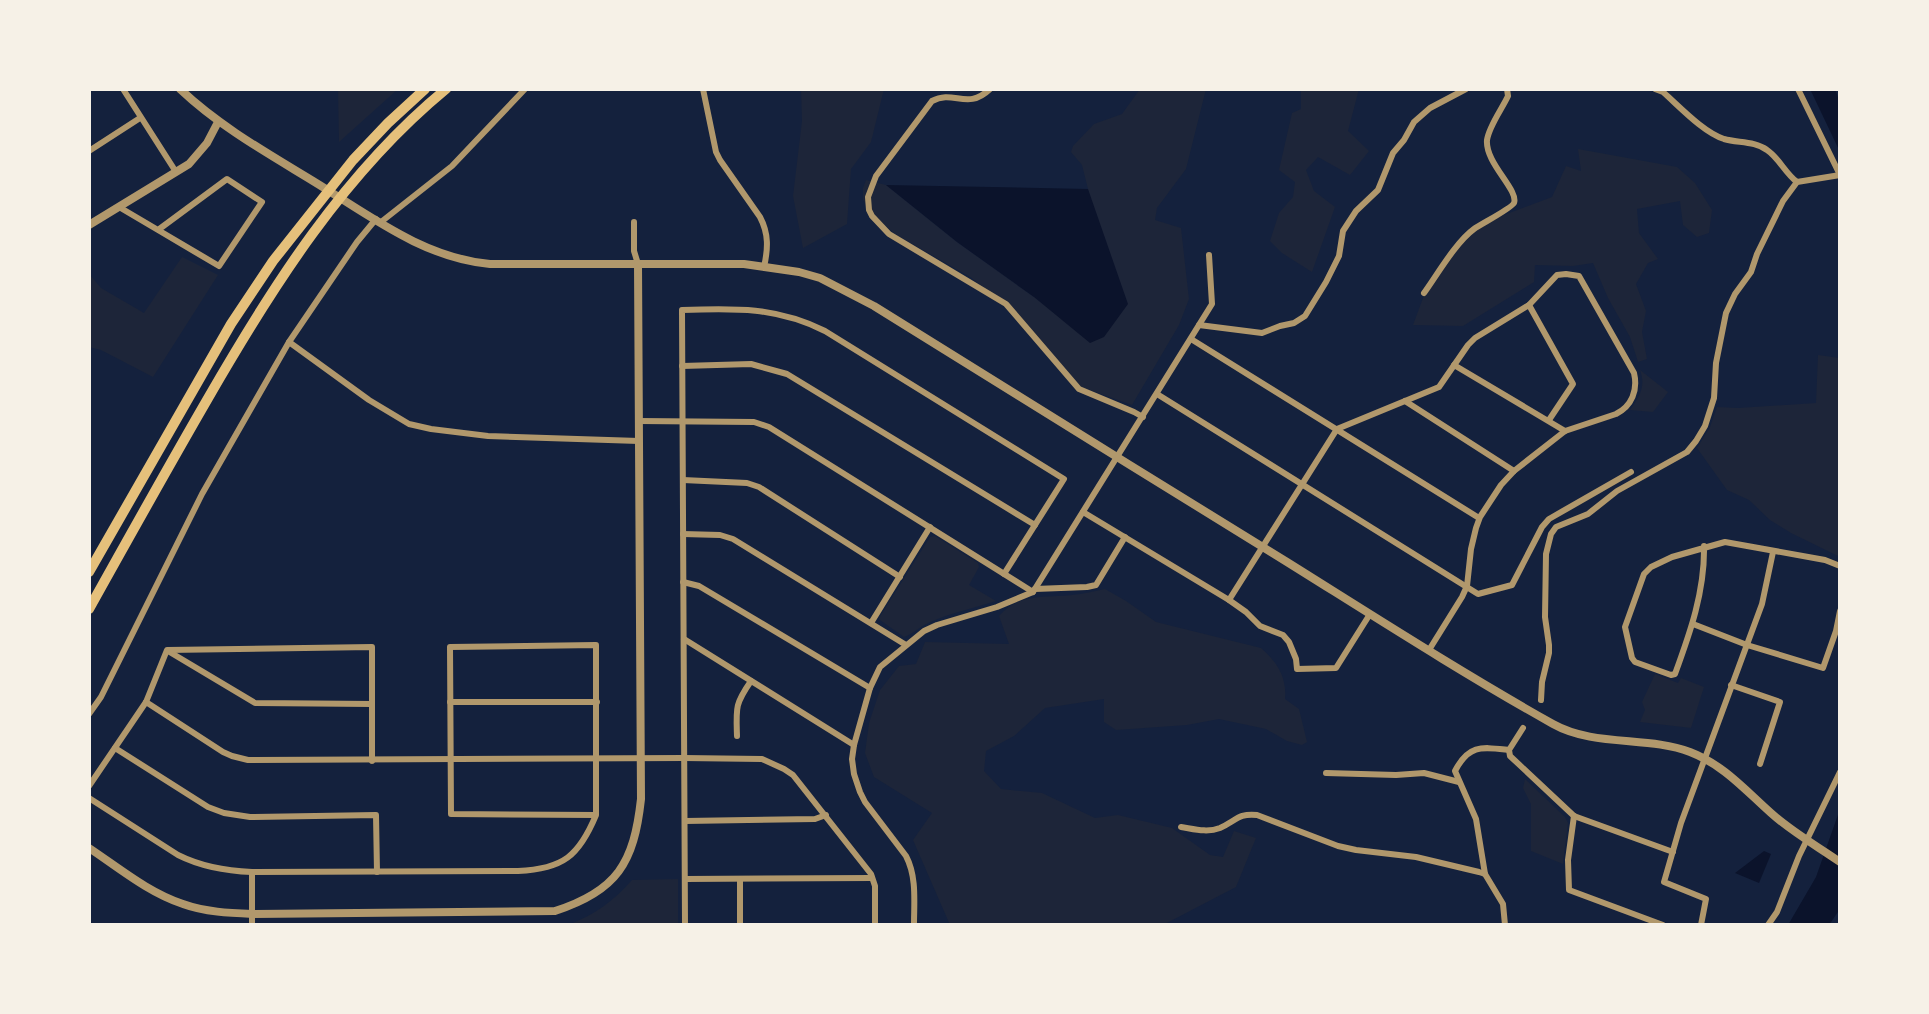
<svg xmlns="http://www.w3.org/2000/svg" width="1929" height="1014" font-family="'Fira Sans Condensed',sans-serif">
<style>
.green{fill:#1d2539}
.water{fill:#0b132b}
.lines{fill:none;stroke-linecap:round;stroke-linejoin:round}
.minor{stroke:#b1986c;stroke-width:6}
.tertiary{stroke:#b1986c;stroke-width:8}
.primary{stroke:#e5c07b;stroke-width:10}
</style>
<rect width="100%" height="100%" fill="#14213d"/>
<g class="green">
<polygon points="338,89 398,89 339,142"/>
<polygon points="801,89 884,89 871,142 851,169 847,224 803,248 793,196 802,121"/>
<polygon points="1140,89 1206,89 1186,169 1157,208 1155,220 1181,228 1189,299 1179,325 1132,405 1081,387 1003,302 970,277 895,234 873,215 863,200 863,188 866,180 886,185 957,242 1034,297 1088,189 1082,165 1071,152 1073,146 1094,124 1122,114"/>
<polygon points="1301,89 1359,89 1348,131 1369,151 1350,175 1318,157 1306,170 1314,191 1335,207 1312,272 1282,253 1270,241 1279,213 1293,197 1295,182 1279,170 1292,113 1301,109"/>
<polygon points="1578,149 1677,167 1695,183 1712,210 1709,233 1697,237 1683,225 1680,201 1637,209 1639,233 1658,259 1648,263 1636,284 1646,311 1642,332 1647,359 1638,362 1630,337 1608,298 1593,263 1573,266 1535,265 1534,282 1463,326 1413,325 1426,290 1477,225 1552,197 1566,166 1581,171"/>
<polygon points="182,257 218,275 153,377 101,350 89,347 89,274 101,288 144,313"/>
<polygon points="1818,355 1840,358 1840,557 1791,533 1770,520 1749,500 1727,490 1697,448 1710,427 1717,407 1738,408 1816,403"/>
<path d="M1640,370L1668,392L1653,412L1630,410C1640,396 1646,386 1640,370Z"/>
<path d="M935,536L978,563L979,567L969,585L996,601C974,608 950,613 928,623C919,627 913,634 904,637L880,620L879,618L930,537Z"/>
<path d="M1105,589L1126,601L1156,622L1261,648C1277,662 1287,677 1285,699L1299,709L1307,742L1302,745L1287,741L1266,729L1219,719L1187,725L1116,730L1104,722V699L1045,708L1014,736L986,751L984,771L1001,789L1042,793L1095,818L1118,815L1172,828L1210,855L1223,857L1234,831L1256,838L1236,887L1163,925H950L913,840L932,813L874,777L865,753L869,723L880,690L899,666L916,664L925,642L1009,644L999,616C1018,593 1045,598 1072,595C1083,594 1094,591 1105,589Z"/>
<polygon points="1655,674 1678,683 1681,678 1704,687 1691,728 1640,722 1645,710 1642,702"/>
<polygon points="1525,779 1565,817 1568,823 1563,864 1531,851 1531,804 1523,788"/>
<path d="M678,879V925H568C594,915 614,901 632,880Z"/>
</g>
<g class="water">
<polygon points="1810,89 1835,89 1840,103 1840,152"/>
<polygon points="886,185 1088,189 1128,304 1104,337 1090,343 1034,297 957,242"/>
<polygon points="1840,809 1840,909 1829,925 1788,925 1816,877"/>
<polygon points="1764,851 1771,854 1759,883 1735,873"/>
</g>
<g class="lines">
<g class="minor">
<polyline points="123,89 176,172"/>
<path d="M703,89L716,152L720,160L760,217C769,234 768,249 764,267"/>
<path d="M990,89C967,111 954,89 932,101L876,176L868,197L869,210L872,216L889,234L1006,304L1079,389L1134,412L1143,417"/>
<path d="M1655,89L1663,92C1680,107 1703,132 1724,139C1738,143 1755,141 1767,150C1779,158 1785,173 1797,182"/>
<polyline points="1798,89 1840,175"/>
<polyline points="89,151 140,118"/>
<polyline points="119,207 158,230 227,179 262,202 219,266 158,230"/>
<polyline points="381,222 452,166 525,89"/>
<polyline points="634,222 634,251 638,264"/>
<path d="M1424,293C1437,275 1456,242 1474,229C1481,224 1512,208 1514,203C1519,190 1485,163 1487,140C1489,126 1502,109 1508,96L1507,89"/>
<polyline points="1529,305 1573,384 1549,420"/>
<polyline points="1199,325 1262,333 1280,326 1294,323 1305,316 1326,282 1339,256 1343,231 1356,211 1378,190 1393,153 1404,140 1414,122 1430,108 1466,89"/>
<polyline points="1191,339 1479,518"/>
<polyline points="289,342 369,400 409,424 431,429 488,436 639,441"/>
<polyline points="1454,365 1565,431"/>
<polyline points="682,366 751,364 787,374 1035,525"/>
<polyline points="1157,394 1478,594 1512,585 1542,527 1549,519 1631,472"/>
<polyline points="1405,401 1514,471"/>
<polyline points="639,421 754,422 769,427 1033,592"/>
<polyline points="683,480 747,483 759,487 900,577"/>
<polyline points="1083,512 1229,600 1246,612 1260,626 1283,635 1289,642 1296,659 1297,669 1336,668 1370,614"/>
<polyline points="683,534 720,535 733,539 906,645"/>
<path d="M1704,546C1705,591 1690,633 1675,674L1671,675L1635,662L1632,658L1625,627L1644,574L1651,567L1672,557L1725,542L1825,560L1840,566"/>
<polyline points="683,582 699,586 870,688"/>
<polyline points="1035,589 1087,587 1096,585 1125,537"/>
<path d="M1229,600L1337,429L1439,387L1468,345L1475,338L1529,305L1557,275L1566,274L1579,276L1634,373C1638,390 1632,406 1616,414L1565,431L1514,471L1501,485L1480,517L1476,528L1471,549L1467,586L1462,597L1429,650"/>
<polyline points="871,623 930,527"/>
<polyline points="1693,624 1747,645 1823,668 1836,631 1840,611"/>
<polyline points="684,639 854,745"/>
<polyline points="168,651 255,703 372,704"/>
<polyline points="1731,685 1780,702 1760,764"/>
<polyline points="1541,700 1542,682 1549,653 1549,645 1545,617 1546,554 1551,534 1556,527 1588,514 1617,491 1687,452 1696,441 1705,426 1714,398 1716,363 1726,313 1735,294 1751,272 1757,254 1783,201 1797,182 1840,175"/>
<polyline points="146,702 223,752 232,756 248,760 684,758 762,759 784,769 793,775 871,874 875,886 875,925"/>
<polyline points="450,702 597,702"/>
<polyline points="89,714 101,697 202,494 289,342 357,242 376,219"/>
<polyline points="1523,728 1509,750 1510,756 1574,816 1673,852"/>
<path d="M737,736C736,708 735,704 751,681"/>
<polyline points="115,748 208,807 224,813 250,817 376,815 377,872"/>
<polyline points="1326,773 1396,775 1424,773 1459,782"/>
<polyline points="89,786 146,702 167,650 372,647 372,761"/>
<path d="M89,798L178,855C202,867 226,871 252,872L518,871C563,869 579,856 596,815V645L450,647L451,814L596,815"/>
<polyline points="1574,816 1568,860 1569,890 1663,925"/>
<polyline points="685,821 815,819 826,815"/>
<path d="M1181,827C1194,829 1207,833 1220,828C1236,821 1238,813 1257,815L1338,846L1356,850L1416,857L1479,872L1485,874L1503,904L1505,925"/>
<polyline points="252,872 252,925"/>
<path d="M1485,874L1476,819L1455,771C1469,744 1482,747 1509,750"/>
<polyline points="685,879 872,878"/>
<polyline points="740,879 740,925"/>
<path d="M685,925L682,310C735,308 777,307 825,331L1064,479L1004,574"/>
<path d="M914,925C914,902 917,877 906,856L865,802L860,792L854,774L852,759L854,745L870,688L880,667L924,631L937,625L997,607L1033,592L1212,304L1209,255"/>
<polyline points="1701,925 1706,899 1664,882 1681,823 1762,604 1773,552"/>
<polyline points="1768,925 1777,912 1799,856 1840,772"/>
</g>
<g class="tertiary">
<path d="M180,89C219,126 267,153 313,181C369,215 423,258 490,264H744L799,272L820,278L874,306C1012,392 1149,477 1287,562C1375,617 1462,673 1553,724C1594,747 1648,736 1690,752C1724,765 1745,790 1771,813C1792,832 1817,846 1840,862"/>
<polyline points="89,225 189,164 207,143 218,122"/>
<path d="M89,848C119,868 149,893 183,904C205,912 229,913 253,914L555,911C617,891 634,863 641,799L638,264"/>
</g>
<g class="primary">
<polyline points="89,572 231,324 273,261 353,160 388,123 425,89"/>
<path d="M89,609C128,539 167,469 207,400C272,287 344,173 446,89"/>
</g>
</g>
<rect width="1929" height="1014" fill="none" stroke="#f6f1e7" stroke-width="182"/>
</svg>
